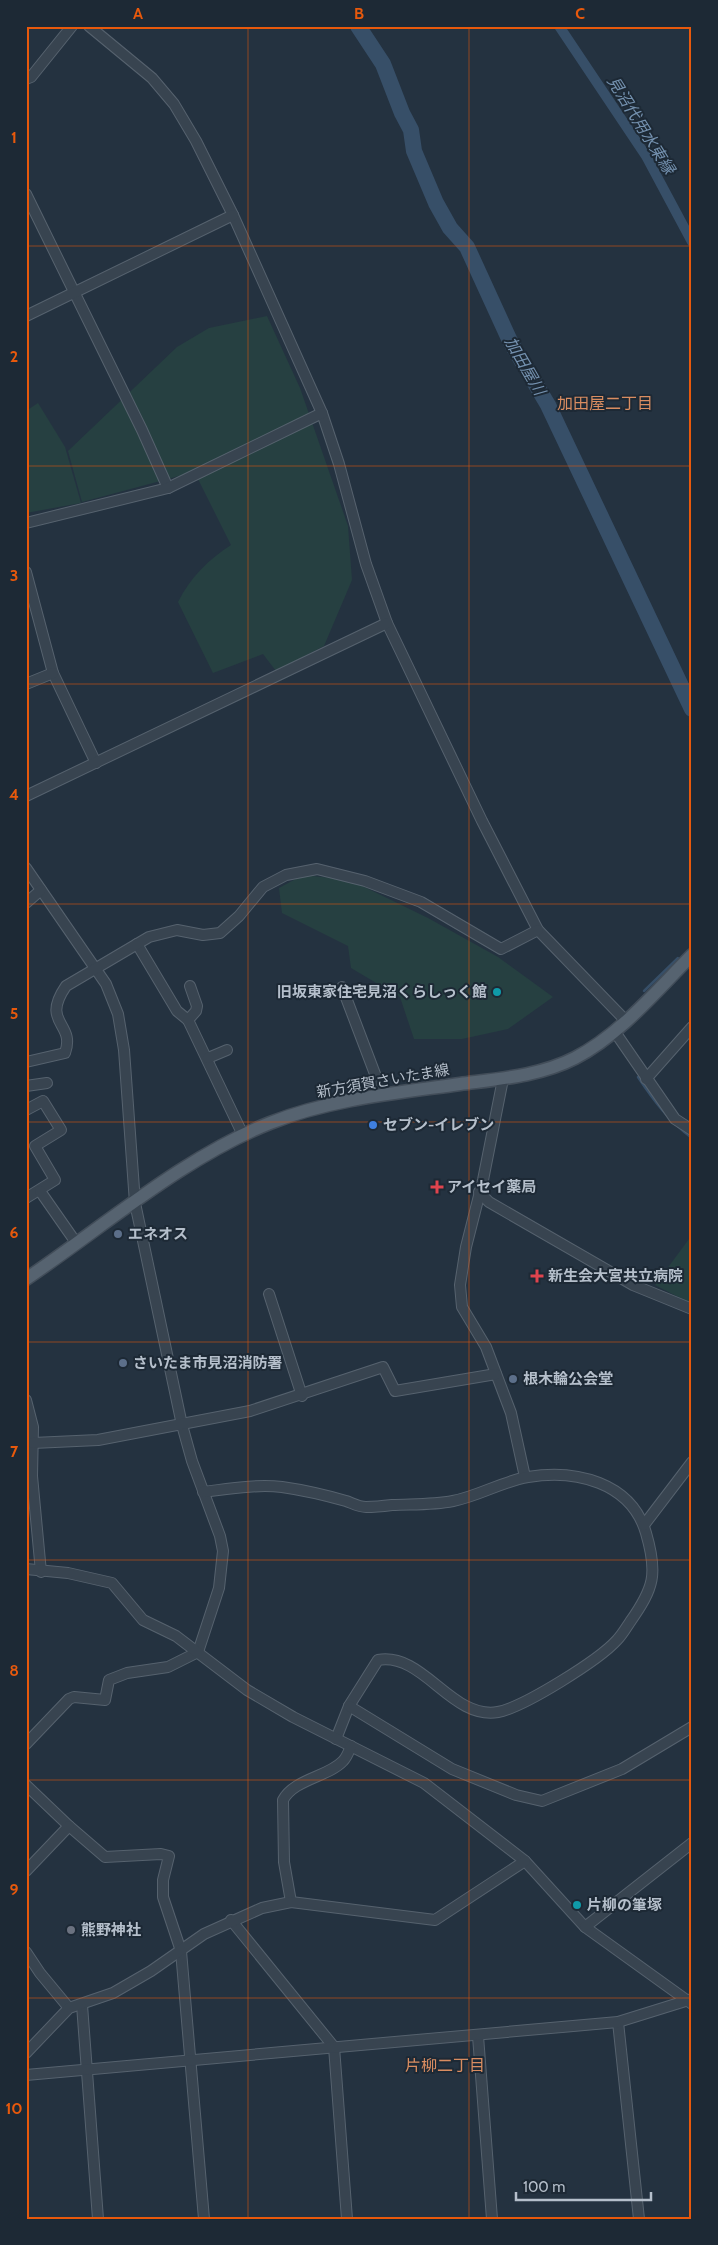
<svg xmlns="http://www.w3.org/2000/svg" width="718" height="2245" font-family="Cabin,'Noto Sans JP',sans-serif">
<style>
.green{fill:#264041}
.lines{fill:none;stroke-linecap:round;stroke-linejoin:round}
.stream{stroke:#374f68;stroke-width:2.5}
.canal{stroke:#374f68;stroke-width:10}
.river{stroke:#374f68;stroke-width:16}
.minor-casing{stroke:#56626e;stroke-width:12}
.major-casing{stroke:#424d59;stroke-width:15}
.minor{stroke:#384450;stroke-width:10}
.major{stroke:#566370;stroke-width:12}
.grid{fill:none;stroke:#e8590c;stroke-width:1;stroke-opacity:0.55}
.culture-dot{fill:#0f9aa8;stroke:#1d2935;stroke-width:2}
.shop-dot{fill:#3f7fe0;stroke:#1d2935;stroke-width:2}
.health-dot{fill:#e0444e;stroke:#1d2935;stroke-width:2}
.service-dot{fill:#5c6f8a;stroke:#1d2935;stroke-width:2}
.worship-dot{fill:#6b7280;stroke:#1d2935;stroke-width:2}
.labels{text-anchor:middle;dominant-baseline:central;stroke-width:4;stroke-linejoin:round;paint-order:stroke}
.poi-label{font-size:15px;font-weight:bold;fill:#b5bfcb;stroke:#1d2935;text-anchor:start}
.street-label{font-size:15px;fill:#b5bfcb;stroke:#1d2935}
.water-label{font-size:16px;font-style:italic;fill:#7491af;stroke:#1d2935}
.neighbourhood-label{font-size:16px;fill:#d98d61;stroke:#1d2935}
.neatline{fill:none;stroke:#e8590c;stroke-width:2}
.grid-label{font-size:16px;text-anchor:middle;font-weight:bold;fill:#e8590c}
</style>
<rect width="100%" height="100%" fill="#243240"/>
<g class="green">
<path d="M267,316L300,388L348,526L352,580L324,646L276,671L263,654L213,673L178,602C190,578 209,559 231,545L198,479L179,476L82,502L68,451L177,347L209,328Z"/>
<polygon points="38,403 65,447 81,503 26,513 26,411"/>
<polygon points="303,875 350,880 428,918 498,957 553,997 508,1029 462,1039 414,1039 400,997 351,968 348,946 282,913 279,888"/>
<polygon points="692,1235 692,1304 655,1285"/>
</g>
<g class="lines">
<g class="stream">
<polyline points="644,991 678,958"/>
<path d="M638,1077C654,1101 669,1121 692,1138"/>
</g>
<polyline class="canal" points="559,26 646,156 692,242"/>
<polyline class="river" points="358,26 383,64 402,113 411,130 414,151 436,203 450,228 467,247 510,341 548,405 692,709"/>
<defs>
<g id="minor">
<polyline points="89,26 152,78 174,104 196,141 233,215 322,413 339,464 366,564 387,623 482,821 538,930 626,1021"/>
<polyline points="26,79 31,77 72,26"/>
<polyline points="26,194 142,430 168,488"/>
<polyline points="26,316 233,215"/>
<polyline points="26,523 168,488 322,413"/>
<polyline points="26,572 53,673 96,763"/>
<polyline points="26,684 53,673"/>
<polyline points="26,796 387,623"/>
<polyline points="26,868 106,984 118,1014 124,1050 135,1203 182,1425 192,1461 220,1536 223,1551 219,1588 198,1652 168,1667 127,1673 109,1680 105,1700 74,1697 69,1699 26,1744"/>
<polyline points="26,903 41,890"/>
<polyline points="137,944 177,1011 188,1020"/>
<polyline points="190,986 197,1006 196,1011 188,1020 243,1135"/>
<polyline points="342,987 383,1095"/>
<polyline points="615,1032 675,1119 692,1130"/>
<polyline points="208,1058 227,1050"/>
<path d="M26,1062L65,1053C76,1022 40,1024 66,986L149,937L177,930L203,935L220,933L239,916L263,887L286,875L317,869L365,881L421,902L501,949L538,930"/>
<polyline points="503,1079 483,1180 466,1247 460,1285 462,1307 486,1347 511,1413 525,1477"/>
<polyline points="646,1079 692,1027"/>
<polyline points="26,1086 47,1083"/>
<polyline points="26,1110 43,1101 61,1130 35,1146 55,1180 26,1198"/>
<polyline points="40,1191 77,1244"/>
<polyline points="479,1192 489,1202 633,1285 692,1309"/>
<polyline points="269,1294 302,1396"/>
<polyline points="26,1400 33,1427 32,1476 41,1572"/>
<polyline points="33,1443 98,1440 250,1411 383,1367 395,1391 496,1374"/>
<path d="M203,1492C228,1489 256,1484 282,1487C303,1490 325,1495 346,1501C352,1503 359,1507 366,1507C375,1507 384,1506 392,1505C413,1504 433,1505 453,1501C479,1496 503,1481 528,1477C575,1469 631,1482 646,1533C658,1574 654,1588 630,1622C626,1628 622,1635 617,1640C599,1660 524,1707 498,1712C451,1720 424,1652 378,1660L349,1706L336,1739"/>
<polyline points="644,1525 692,1462"/>
<polyline points="26,1569 68,1573 112,1583 143,1620 176,1636 247,1690 293,1717 424,1783 525,1861 585,1927 692,2004"/>
<polyline points="349,1706 452,1769 516,1795 542,1801 622,1769 692,1727"/>
<polyline points="26,1785 69,1826 105,1857 161,1854 169,1856 163,1880 163,1897 181,1951 204,2219"/>
<polyline points="26,1871 69,1826"/>
<path d="M291,1902L284,1862L283,1800C294,1779 328,1777 343,1761C347,1757 349,1751 351,1746"/>
<polyline points="231,1920 334,2047 347,2219"/>
<polyline points="585,1927 692,1843"/>
<polyline points="26,1952 40,1973 69,2008"/>
<polyline points="82,2005 98,2219"/>
<polyline points="618,2022 639,2219"/>
<polyline points="478,2036 492,2219"/>
<polyline points="26,2053 69,2008 113,1993 151,1971 204,1934 262,1908 291,1902 435,1920 525,1861"/>
<polyline points="26,2075 618,2022 692,1999"/>
</g>
<path id="major" d="M26,1279C103,1227 184,1157 270,1123C330,1099 396,1093 460,1084C498,1079 540,1076 575,1058C621,1034 655,992 692,955"/>
</defs>
<use href="#minor" class="minor-casing"/>
<use href="#major" class="major-casing"/>
<use href="#minor" class="minor"/>
<use href="#major" class="major"/>
</g>
<path class="grid" d="M248,26V2219M469,26V2219M26,246H692M26,466H692M26,684H692M26,904H692M26,1122H692M26,1342H692M26,1560H692M26,1780H692M26,1998H692"/>
<g class="culture-dot">
<circle cx="497" cy="992" r="5"/>
<circle cx="577" cy="1905" r="5"/>
</g>
<circle class="shop-dot" cx="373" cy="1125" r="5"/>
<g class="health-dot">
<path d="M434.5 1179.5h5v5h5v5h-5v5h-5v-5h-5v-5h5z"/>
<path d="M534.5 1268.5h5v5h5v5h-5v5h-5v-5h-5v-5h5z"/>
</g>
<g class="service-dot">
<circle cx="118" cy="1234" r="5"/>
<circle cx="123" cy="1363" r="5"/>
<circle cx="513" cy="1379" r="5"/>
</g>
<circle class="worship-dot" cx="71" cy="1930" r="5"/>
<g class="labels">
<g class="poi-label">
<text x="487" y="992" text-anchor="end">旧坂東家住宅見沼くらしっく館</text>
<text x="383" y="1125">セブン-イレブン</text>
<text x="447" y="1187">アイセイ薬局</text>
<text x="128" y="1234">エネオス</text>
<text x="548" y="1276">新生会大宮共立病院</text>
<text x="133" y="1363">さいたま市見沼消防署</text>
<text x="523" y="1379">根木輪公会堂</text>
<text x="587" y="1905">片柳の筆塚</text>
<text x="81" y="1930">熊野神社</text>
</g>
<g class="street-label">
<text transform="translate(383 1081) rotate(-10)">新方須賀さいたま線</text>
</g>
<g class="water-label">
<text transform="translate(641 125) rotate(58)">見沼代用水東縁</text>
<text transform="translate(525 366) rotate(60)">加田屋川</text>
</g>
<g class="neighbourhood-label">
<text x="605" y="403">加田屋二丁目</text>
<text x="445" y="2065">片柳二丁目</text>
</g>
</g>
<rect width="718" height="2245" fill="none" stroke="#1d2935" stroke-width="55"/>
<path d="M516 2192v8h135v-8" fill="none" stroke="#b5bfcb" stroke-width="2.5"/>
<text x="523" y="2192" font-size="15" fill="#b5bfcb" stroke="#1d2935" stroke-width="4" paint-order="stroke">100 m</text>
<rect x="28" y="28" width="662" height="2190" class="neatline"/>
<g class="grid-label">
<text x="138" y="19">A</text>
<text x="359" y="19">B</text>
<text x="580" y="19">C</text>
<text x="14" y="143">1</text>
<text x="14" y="362">2</text>
<text x="14" y="581">3</text>
<text x="14" y="800">4</text>
<text x="14" y="1019">5</text>
<text x="14" y="1238">6</text>
<text x="14" y="1457">7</text>
<text x="14" y="1676">8</text>
<text x="14" y="1895">9</text>
<text x="14" y="2114">10</text>
</g>
</svg>
